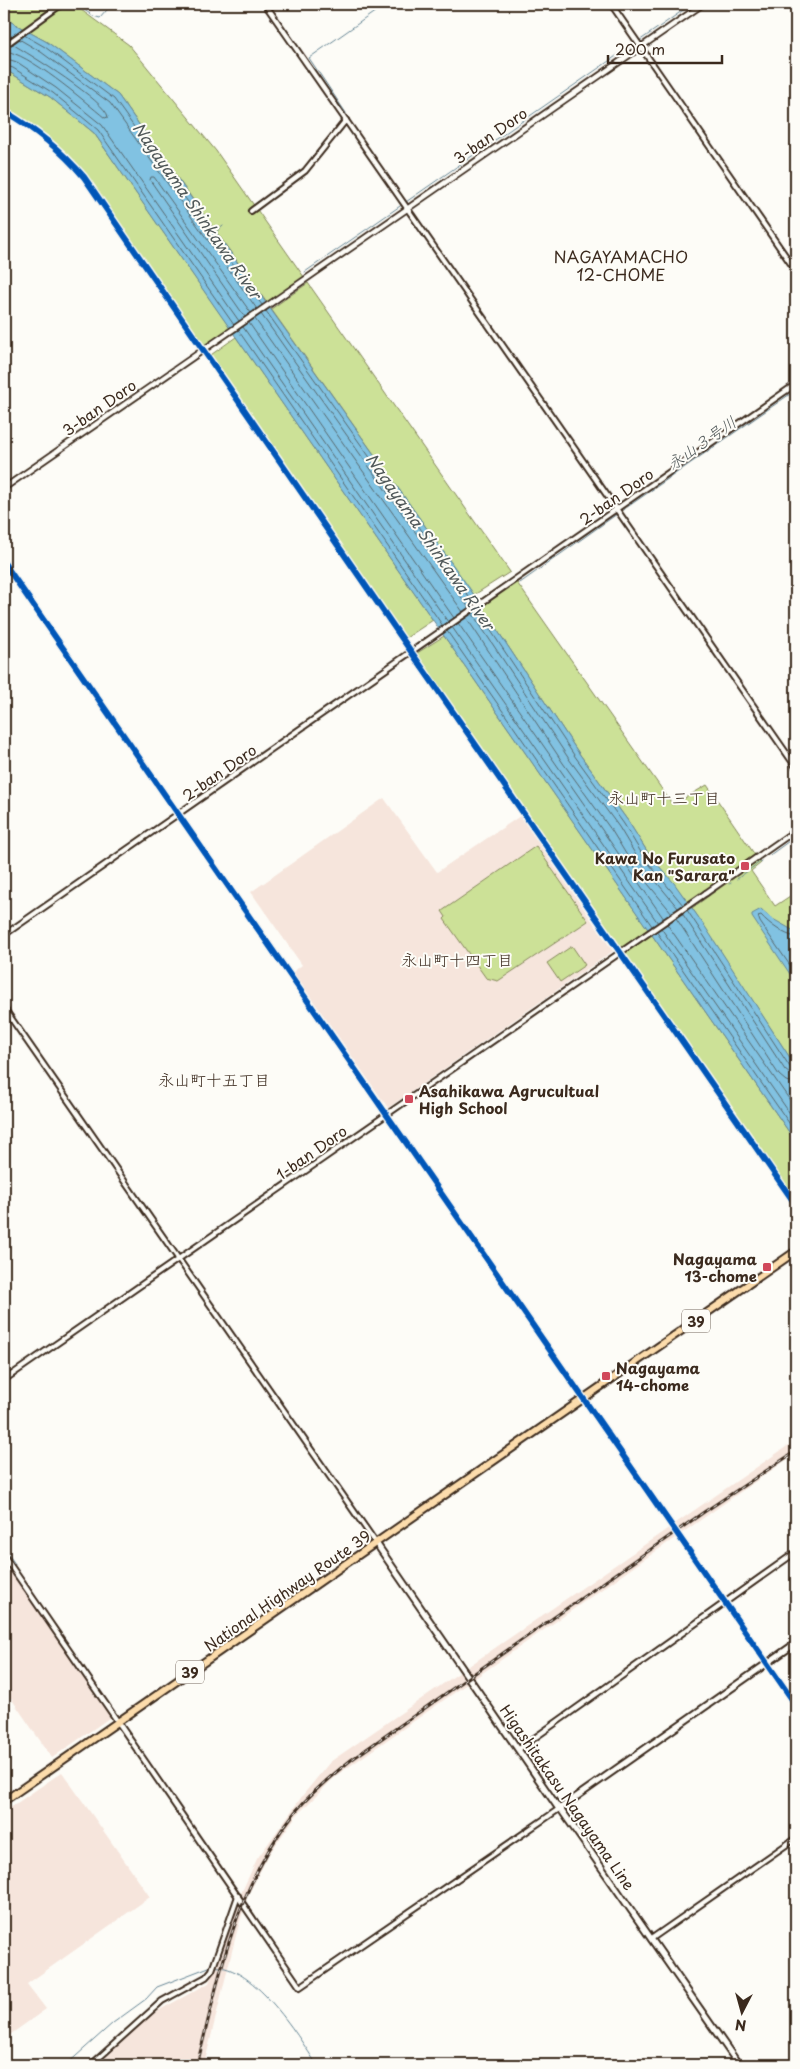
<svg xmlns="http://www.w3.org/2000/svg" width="800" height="2069" font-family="'Playpen Sans','Klee One',sans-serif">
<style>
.built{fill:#f6e5dc}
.green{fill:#cce197;stroke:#84865a}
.water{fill:#81c2e2;stroke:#658594}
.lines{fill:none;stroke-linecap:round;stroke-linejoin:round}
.shore{stroke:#57676c;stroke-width:1}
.stream{stroke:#658594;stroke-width:1}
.minor-casing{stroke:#3b2a1e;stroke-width:8}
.tertiary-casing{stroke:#3b2a1e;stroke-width:8}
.secondary-casing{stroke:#3b2a1e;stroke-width:9}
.trunk-casing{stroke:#3b2a1e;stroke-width:10}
.minor{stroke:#fdfcf7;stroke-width:4}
.tertiary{stroke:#fdfcf7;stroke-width:4.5}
.secondary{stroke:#fdfcf7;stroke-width:5}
.trunk{stroke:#fcdcac;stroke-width:6}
.rail-casing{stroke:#3b2a1e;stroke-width:3}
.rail{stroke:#fdfcf7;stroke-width:1;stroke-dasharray:4;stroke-linecap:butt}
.cycleway-casing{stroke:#fdfcf7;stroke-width:9}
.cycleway{stroke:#0057b8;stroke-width:6}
.poi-dot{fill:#d1495b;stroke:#fdfcf7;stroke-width:2}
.labels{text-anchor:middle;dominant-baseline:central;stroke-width:4;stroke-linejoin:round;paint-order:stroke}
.shield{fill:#fdfcf7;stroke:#75695f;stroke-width:1}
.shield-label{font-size:14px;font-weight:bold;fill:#3b2a1e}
.street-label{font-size:15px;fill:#3b2a1e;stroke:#fdfcf7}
.poi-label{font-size:15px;font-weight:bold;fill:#3b2a1e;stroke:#fdfcf7;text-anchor:end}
.water-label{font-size:16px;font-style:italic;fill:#505859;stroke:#fdfcf7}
.neighbourhood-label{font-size:16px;fill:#3b2a1e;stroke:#fdfcf7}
</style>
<rect width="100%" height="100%" fill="#fdfcf7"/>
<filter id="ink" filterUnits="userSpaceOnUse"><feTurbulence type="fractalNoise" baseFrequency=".02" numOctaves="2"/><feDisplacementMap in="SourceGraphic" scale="10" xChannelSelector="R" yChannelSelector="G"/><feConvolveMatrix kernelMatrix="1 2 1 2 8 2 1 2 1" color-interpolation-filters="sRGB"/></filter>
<g filter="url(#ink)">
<g class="built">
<polygon points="384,798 437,872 520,816 613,951 388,1108 293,972 302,965 251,892"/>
<polygon points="796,1440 796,1453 337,1775 296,1816 269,1854 248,1895 236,1935 204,2065 97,2065 143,2019 209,1983 238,1900 257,1859 303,1795 330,1762"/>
<polygon points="4,1560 112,1716 52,1758 4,1688"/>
<polygon points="62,1772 150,1897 27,1984 46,2009 4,2039 4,1812"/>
</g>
<g class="green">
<polygon points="4,4 73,4 129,45 216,151 304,277 267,303 118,95 47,42 4,18"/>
<polygon points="4,69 50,97 94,133 230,328 201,347 84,177 53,144 4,111"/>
<polygon points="308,283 510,572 474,595 271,309"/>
<polygon points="236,337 433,620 403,640 208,357"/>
<polygon points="513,577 673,805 707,785 755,855 688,902 650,856 628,821 578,752 478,601"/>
<polygon points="444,636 648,929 618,950 414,655"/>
<polygon points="536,846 588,921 498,981 486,978 444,919 446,917 442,911"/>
<polygon points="759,860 761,863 751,871 775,906 796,892 796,1067 692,908"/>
<polygon points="652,935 796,1142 796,1205 621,955"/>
<polygon points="572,946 585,965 560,982 547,963"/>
</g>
<g class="water">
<polygon points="4,18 47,42 118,95 470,589 578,752 628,821 650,856 674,883 704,925 796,1067 796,1142 94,133 50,97 4,69"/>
<polygon points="761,909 771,918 796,932 796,983 752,917 752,914"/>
</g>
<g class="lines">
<g class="shore">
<polyline points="24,35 45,47 114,99 262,305"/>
<polyline points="19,39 41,52 110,103 257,309"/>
<path d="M4,51C28,52 84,101 105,118L108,117C107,102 28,53 12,44"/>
<polyline points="4,58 17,62 56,88 102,125 239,321"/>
<polyline points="4,65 13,68 53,93 98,130 234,325"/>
<polyline points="266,311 474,604"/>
<polyline points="261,314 469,608"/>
<polyline points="245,317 150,180 151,177 154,177 251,313"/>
<polyline points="255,319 463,612"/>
<polyline points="249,323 454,618"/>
<polyline points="243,327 448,622"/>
<polyline points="238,330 443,626"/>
<polyline points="477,610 574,755 624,824 645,859 683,905"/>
<polyline points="472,613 569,759 619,827 640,862 678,908"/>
<polyline points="466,617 563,763 612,831 634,867 672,913"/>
<polyline points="458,623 664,919"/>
<polyline points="452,627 658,923"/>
<polyline points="447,631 652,926"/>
<polyline points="687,910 790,1067 796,1069"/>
<polyline points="682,913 785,1070 790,1074 796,1075"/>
<polyline points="676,918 779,1075 786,1081 796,1083"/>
<polyline points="667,924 796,1109"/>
<polyline points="661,928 796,1122"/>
<polyline points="656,931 796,1133"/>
<path d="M796,937C784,935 769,924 761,915L758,916L760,922L796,974"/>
</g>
<g class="stream">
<polyline points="76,4 93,16 100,18 112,4"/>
<polyline points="639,41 692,4"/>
<polyline points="345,116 346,113 309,58 386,4"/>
<polyline points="318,151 343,120"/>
<polyline points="302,171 316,154"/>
<polyline points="272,192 295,176"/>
<polyline points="256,203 267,196"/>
<polyline points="216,232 223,226"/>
<polyline points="305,272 635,43"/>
<polyline points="623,510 793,392"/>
<polyline points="520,583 617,514"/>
<polyline points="770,855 796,836"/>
<polyline points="737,879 761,861"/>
<polyline points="729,884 731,883"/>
<polyline points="4,1548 15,1564 14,1567"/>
<polyline points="4,1574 10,1570"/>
<path d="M66,2065L113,2023L146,1999L157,1987L209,1967C251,1960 297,2034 317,2065"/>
</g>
<defs>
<g id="minor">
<polyline points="265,4 796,767"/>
<polyline points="611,4 796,271"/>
<polyline points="4,46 62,4"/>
<path d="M4,111C35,129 61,150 84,177L421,666L796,1205"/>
<polyline points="251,211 305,171 346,120"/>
<polyline points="4,563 796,1705"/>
<polyline points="4,935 796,384"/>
<polyline points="4,1008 376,1543"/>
<polyline points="4,1380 706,893"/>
<polyline points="4,1556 300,1987 559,1809"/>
<polyline points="519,1749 796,1552"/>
<polyline points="651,1939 796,1838"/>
<polyline points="91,2065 162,2001 206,1977 212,1970 238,1896"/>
</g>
<g id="tertiary">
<polyline points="4,488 703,4"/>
<polyline points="706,893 796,830"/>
</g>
<g id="secondary">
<polyline points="376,1543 559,1809 796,1643"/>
<polyline points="560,1808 739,2065"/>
</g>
<polyline id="trunk" points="4,1801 796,1251"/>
</defs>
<use href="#minor" class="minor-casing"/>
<use href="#tertiary" class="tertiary-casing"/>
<use href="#secondary" class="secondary-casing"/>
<use href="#trunk" class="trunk-casing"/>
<use href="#minor" class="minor"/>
<use href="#tertiary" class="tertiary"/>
<use href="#secondary" class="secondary"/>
<use href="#trunk" class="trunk"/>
<defs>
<path id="rail" d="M197,2065C220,1974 235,1887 295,1812C312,1792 331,1776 351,1760L704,1512L796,1451"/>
</defs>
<use href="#rail" class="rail-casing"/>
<use href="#rail" class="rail"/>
<defs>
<g id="cycleway">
<path d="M4,111C35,129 61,150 84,177L421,666L796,1205"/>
<polyline points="4,563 796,1705"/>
</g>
</defs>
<use href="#cycleway" class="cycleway-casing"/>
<use href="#cycleway" class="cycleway"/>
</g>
</g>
<g class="poi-dot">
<rect x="740" y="861" width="10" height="10" rx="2.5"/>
<rect x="404" y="1094" width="10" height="10" rx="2.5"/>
<rect x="762" y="1262" width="10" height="10" rx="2.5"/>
<rect x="601" y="1371" width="10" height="10" rx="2.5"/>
</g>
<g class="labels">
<g class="shield">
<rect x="682" y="1309.5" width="28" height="23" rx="4"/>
<rect x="176" y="1660.5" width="28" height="23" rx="4"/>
</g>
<g class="shield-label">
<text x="696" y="1321">39</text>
<text x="190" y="1672">39</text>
</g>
<g class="street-label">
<text transform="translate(490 135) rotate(-35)">3-ban Doro</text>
<text transform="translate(99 407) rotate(-35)">3-ban Doro</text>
<text transform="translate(616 496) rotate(-35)">2-ban Doro</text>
<text transform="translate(219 772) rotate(-35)">2-ban Doro</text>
<text transform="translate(311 1152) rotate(-35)">1-ban Doro</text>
<text transform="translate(287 1590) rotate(-35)">National Highway Route 39</text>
<text transform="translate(568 1797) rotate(55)">Higashitakasu Nagayama Line</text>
</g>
<g class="poi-label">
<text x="735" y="857">Kawa No Furusato<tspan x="735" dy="17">Kan "Sarara"</tspan></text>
<text x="419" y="1090" text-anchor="start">Asahikawa Agrucultual<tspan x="419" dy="17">High School</tspan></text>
<text x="757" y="1258">Nagayama<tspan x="757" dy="17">13-chome</tspan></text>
<text x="616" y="1367" text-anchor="start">Nagayama<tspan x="616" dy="17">14-chome</tspan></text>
</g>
<g class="water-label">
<text transform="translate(198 210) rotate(55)">Nagayama Shinkawa River</text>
<text transform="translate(701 442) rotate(-35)">永山３号川</text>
<text transform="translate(431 541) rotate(55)">Nagayama Shinkawa River</text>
</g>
<g class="neighbourhood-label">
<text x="621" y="256">NAGAYAMACHO<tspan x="621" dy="18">12-CHOME</tspan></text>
<text x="664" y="797">永山町十三丁目</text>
<text x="457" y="959">永山町十四丁目</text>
<text x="214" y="1079">永山町十五丁目</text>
</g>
</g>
<rect width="800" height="2069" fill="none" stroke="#fdfcf7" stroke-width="20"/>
<rect x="10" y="10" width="780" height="2049" fill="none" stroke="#3b2a1e" stroke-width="2" filter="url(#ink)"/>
<g transform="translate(742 2012) rotate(186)" stroke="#fdfcf7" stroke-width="4" paint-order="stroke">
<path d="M0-4L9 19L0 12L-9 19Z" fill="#3b2a1e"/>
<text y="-8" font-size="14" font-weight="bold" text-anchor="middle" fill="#3b2a1e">N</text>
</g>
<path d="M608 55v8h114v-8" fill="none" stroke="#3b2a1e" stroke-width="2.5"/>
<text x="615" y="55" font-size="15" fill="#3b2a1e" stroke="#fdfcf7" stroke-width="4" paint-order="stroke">200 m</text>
</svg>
